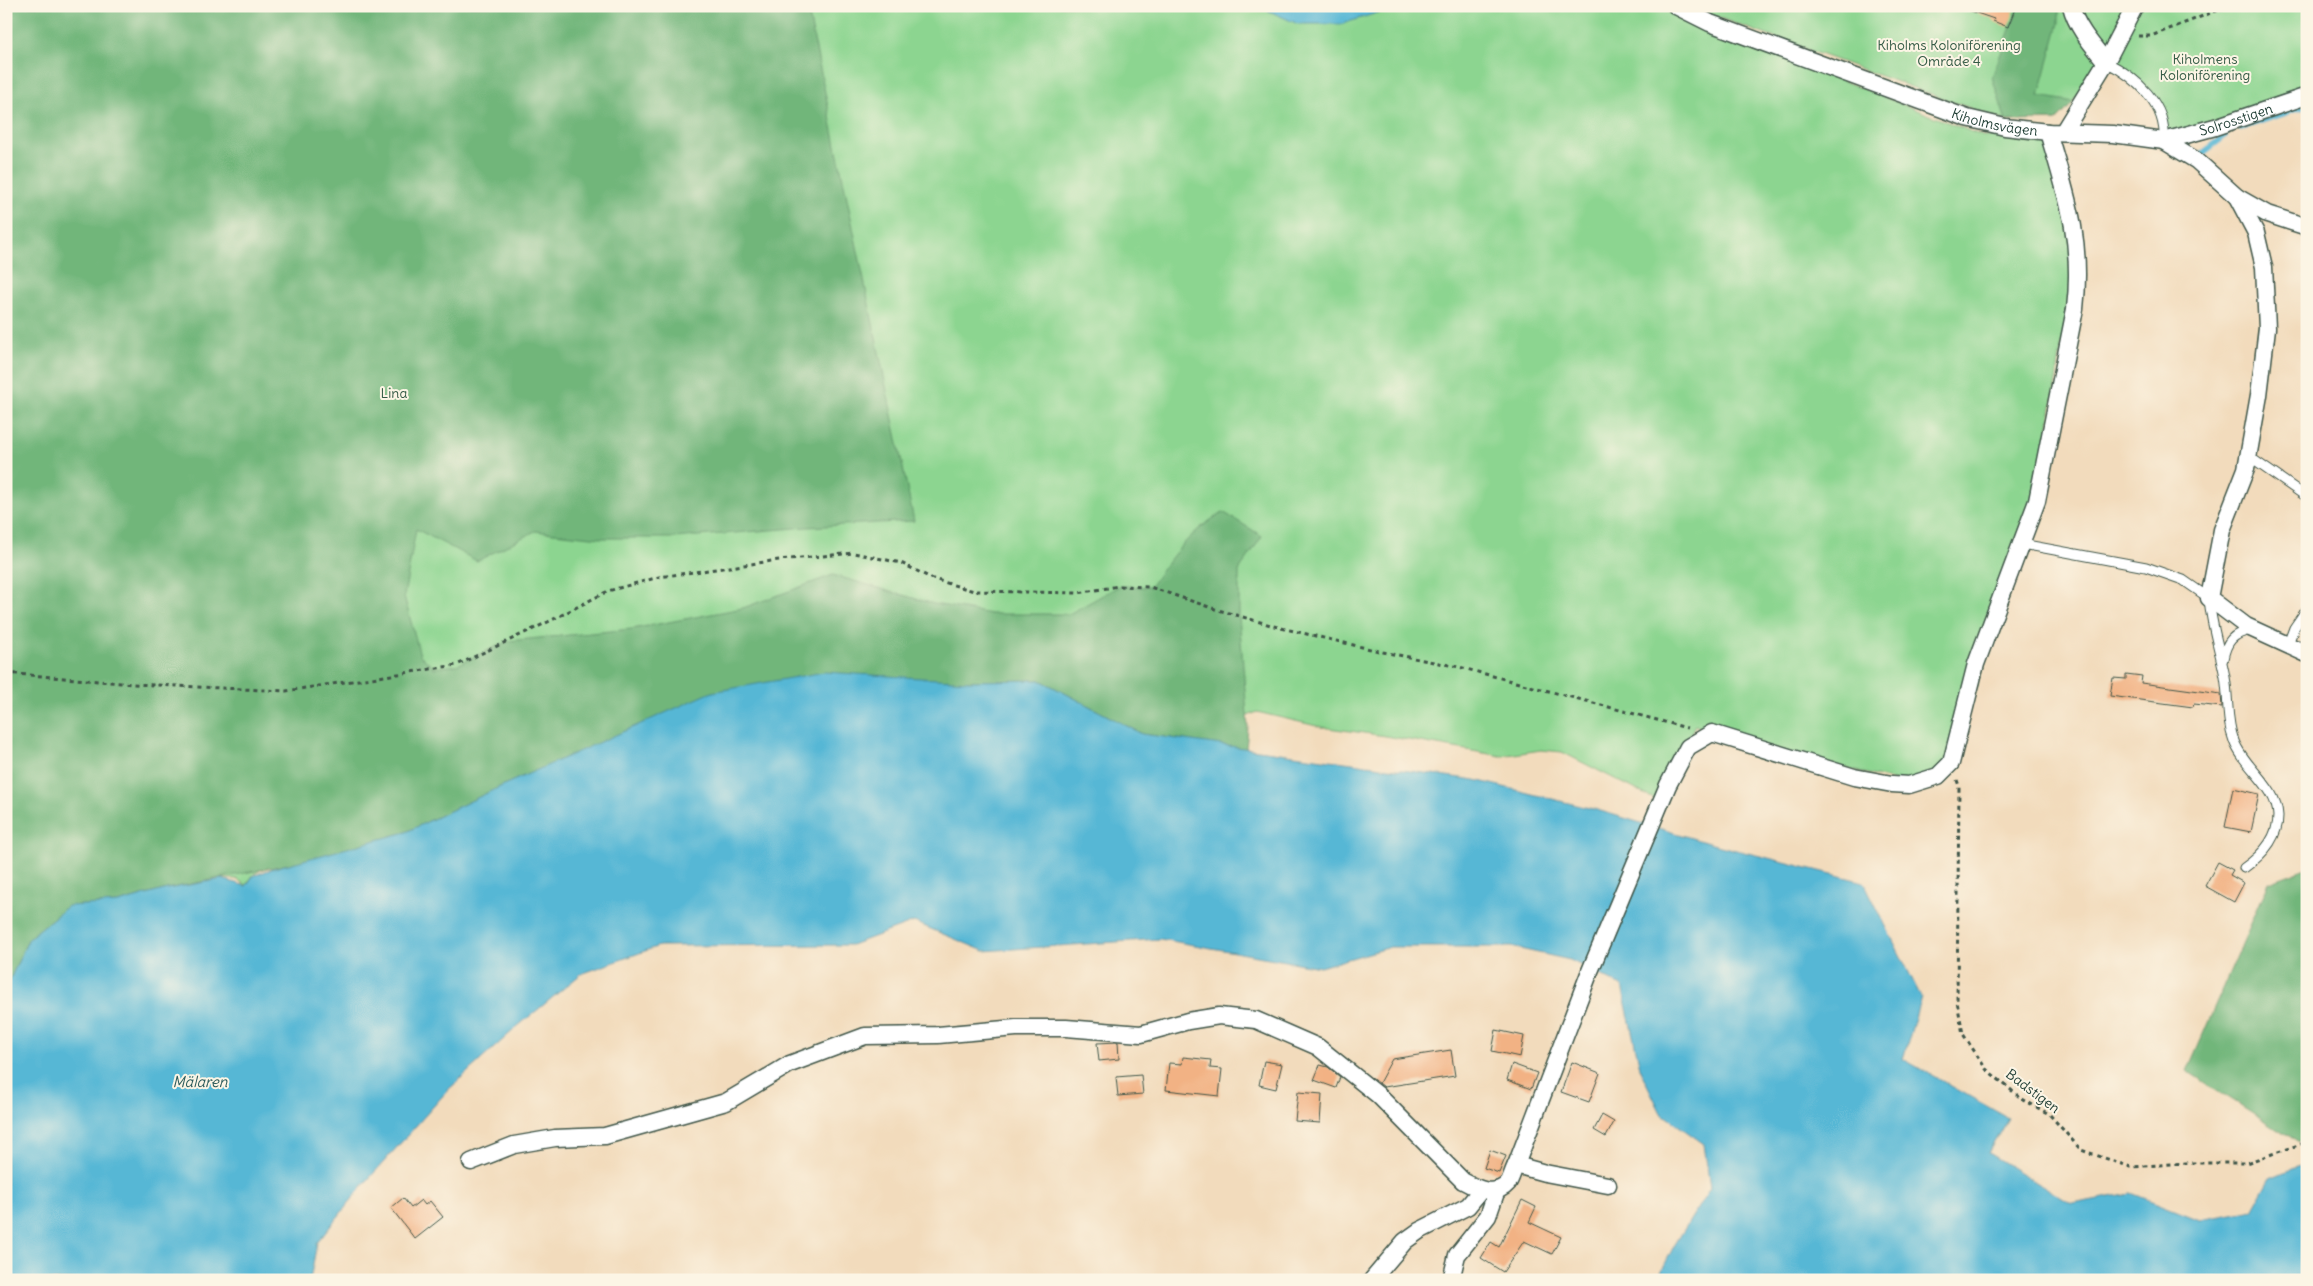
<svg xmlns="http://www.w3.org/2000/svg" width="2313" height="1286" font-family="Delius,sans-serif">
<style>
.green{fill:#8cd590;stroke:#568962}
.forest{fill:#71b67a;stroke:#487a57}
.water{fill:#56b7d5;stroke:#3a7a84}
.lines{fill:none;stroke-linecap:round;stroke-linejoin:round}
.stream{stroke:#56b7d5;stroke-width:5.5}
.building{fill:#f2b284}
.service-casing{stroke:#3f5548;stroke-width:11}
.minor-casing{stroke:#3f5548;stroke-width:19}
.path{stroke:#3f5548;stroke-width:3;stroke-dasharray:4 4;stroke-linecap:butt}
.service{stroke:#fff;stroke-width:9}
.minor{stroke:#fff;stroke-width:16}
.labels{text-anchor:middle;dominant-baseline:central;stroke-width:4;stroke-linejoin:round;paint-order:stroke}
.park-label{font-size:14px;fill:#355b46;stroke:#fcf5e5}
.street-label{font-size:14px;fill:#1f3d34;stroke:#fcf5e5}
.water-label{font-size:15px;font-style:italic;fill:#2d5c5c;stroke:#fcf5e5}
</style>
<rect width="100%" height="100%" fill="#fcf5e5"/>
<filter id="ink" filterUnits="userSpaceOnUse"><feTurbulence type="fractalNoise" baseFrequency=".02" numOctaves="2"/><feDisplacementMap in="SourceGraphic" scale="10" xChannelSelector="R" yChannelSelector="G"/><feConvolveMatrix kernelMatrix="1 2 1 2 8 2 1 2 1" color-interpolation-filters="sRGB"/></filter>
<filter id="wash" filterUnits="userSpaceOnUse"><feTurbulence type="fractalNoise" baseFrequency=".0096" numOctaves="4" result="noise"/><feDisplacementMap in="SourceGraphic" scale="20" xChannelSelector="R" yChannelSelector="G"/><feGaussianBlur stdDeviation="1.12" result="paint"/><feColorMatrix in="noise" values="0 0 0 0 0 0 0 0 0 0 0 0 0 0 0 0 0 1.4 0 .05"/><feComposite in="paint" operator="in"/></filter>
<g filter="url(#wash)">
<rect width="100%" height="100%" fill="#f2dbbc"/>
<g class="green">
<polygon points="6,6 1655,6 1985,137 2048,132 2077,249 2037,501 1951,763 1909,785 1712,733 1695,725 1658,801 1562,752 1541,750 1501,756 1386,736 1321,727 1257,712 1241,719 271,864 254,874 246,885 236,879 206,878"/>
<polygon points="1692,6 2307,6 2307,96 2164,141 2151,95 2106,62 2057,120 2006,121 1711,15"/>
</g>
<g class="forest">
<path d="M6,6H807L914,521L807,527L674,538H601L535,531L477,561L416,529L404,596L420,655L434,668L457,665L508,641L632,629L743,608L833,575L934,604L991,614H1069L1119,586L1150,587C1172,555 1190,532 1223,512L1262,536L1239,571V616L1248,727L1246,749L1142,734L1040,680L969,681L601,743L508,783L406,832L313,859L167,889L118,903L68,906L29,938L6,988Z"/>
<polygon points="2019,6 2059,6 2059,23 2039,96 2074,102 2057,120 2006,121 1992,77"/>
<polygon points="2307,868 2307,1141 2300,1143 2187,1071 2269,882"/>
</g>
<g class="water">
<polygon points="1258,6 1431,6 1380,12 1342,24 1298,24"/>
<polygon points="824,672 969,681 1040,680 1142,734 1475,780 1597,810 1712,844 1864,882 1921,997 1903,1059 2008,1118 1988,1153 2072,1204 2131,1193 2200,1220 2253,1210 2271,1178 2307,1163 2307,1280 1657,1280 1674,1246 1710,1188 1704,1144 1661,1113 1641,1072 1622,986 1570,960 1511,947 1390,947 1320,967 1160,939 984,951 914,922 851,945 659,946 581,974 518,1026 448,1090 365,1183 317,1243 310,1280 6,1280 6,988 29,938 68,906 118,903 167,889 222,879 246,886 253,876 274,868 406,832 508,783 712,692"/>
</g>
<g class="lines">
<g class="stream">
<polyline points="2241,128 2307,106"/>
<polyline points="2203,153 2225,136"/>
</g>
</g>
<g id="blocks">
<g class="building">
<polygon points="1965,6 2016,6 2008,27 1993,21 1994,19 1965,9"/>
<polygon points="2126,674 2142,676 2141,683 2221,694 2222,707 2194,704 2193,707 2110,696 2113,678 2126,679"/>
<polygon points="2233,788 2259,794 2251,832 2225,827"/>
<polygon points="2218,862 2233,870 2230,875 2244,883 2234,902 2205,886"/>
<polygon points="1496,1030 1524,1036 1520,1057 1492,1051"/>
<polygon points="1118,1042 1119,1059 1099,1061 1097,1043"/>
<polygon points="1451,1050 1455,1076 1384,1087 1379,1083 1392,1059"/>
<polygon points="1183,1057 1211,1060 1210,1068 1222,1069 1219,1096 1166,1090 1169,1063 1182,1064"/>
<polygon points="1264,1061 1282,1064 1276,1089 1259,1085"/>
<polygon points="1572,1062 1600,1073 1589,1102 1561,1092"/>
<polygon points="1512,1064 1537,1073 1531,1089 1507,1080"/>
<polygon points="1320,1065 1328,1067 1340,1077 1336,1088 1314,1080"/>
<polygon points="1141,1075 1143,1094 1118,1096 1116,1077"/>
<polygon points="1298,1092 1322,1094 1320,1123 1295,1121"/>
<polygon points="1602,1115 1614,1122 1606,1137 1594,1130"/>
<polygon points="1490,1150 1506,1156 1499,1173 1484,1168"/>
<polygon points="403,1198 411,1208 421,1200 425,1205 430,1201 443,1217 415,1239 391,1208"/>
<polygon points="1522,1200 1536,1207 1529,1222 1561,1237 1552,1254 1524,1241 1503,1272 1481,1258 1491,1242 1499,1247"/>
</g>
</g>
</g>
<g filter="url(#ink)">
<use href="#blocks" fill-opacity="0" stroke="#3f5548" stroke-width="1"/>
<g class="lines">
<defs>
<g id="service">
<path d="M2106,62C2136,77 2167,104 2164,141"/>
<polyline points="2248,456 2307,497"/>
<path d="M2022,544L2146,567L2183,580L2209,598C2211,625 2220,650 2225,677C2229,699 2226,720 2234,741C2244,768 2277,786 2278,816C2278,839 2261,856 2244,868"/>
<polyline points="2288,644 2294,628 2307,609"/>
<path d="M2223,659C2226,642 2233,633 2251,630"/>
</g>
<g id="minor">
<path id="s1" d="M1676,6L1710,23L1967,118L2005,127L2048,132L2113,134L2164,141L2197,161L2237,197L2267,214L2307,227"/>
<polyline points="2106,62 2135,6"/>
<path d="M2063,132L2106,62C2093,46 2076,27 2071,6"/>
<path id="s2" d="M2164,141L2215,127L2307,96"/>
<polyline points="2237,197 2256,233 2264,267 2267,328 2259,395 2246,469 2222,530 2209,598 2246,626 2307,654"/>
<path d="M471,1162L514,1145L555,1138L605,1136L726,1102L790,1064L865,1036L938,1035L1016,1028H1066L1141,1034L1188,1021L1219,1016L1256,1020L1318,1047L1378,1095L1463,1181C1476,1188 1495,1198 1508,1183C1511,1179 1513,1170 1516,1165L1590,971L1668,785L1688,747L1712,733L1854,777L1892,784L1909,785L1938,776L1951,763L1976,664L2037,501L2075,309C2083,241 2067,196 2048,132"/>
<polyline points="1516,1165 1545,1173 1608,1185"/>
<polyline points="1372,1280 1405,1241 1419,1231 1468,1206 1481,1190"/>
<polyline points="1451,1280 1457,1255 1488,1216 1497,1190"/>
</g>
</defs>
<use href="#service" class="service-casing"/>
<use href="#minor" class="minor-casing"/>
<g class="path">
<polyline points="2138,36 2151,36 2229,6"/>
<polyline points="6,673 133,684 286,691 457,665 548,622 608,591 659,577 779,560 854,553 901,563 933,579 974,591 1078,593 1119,586 1150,587 1215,609 1281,628 1383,652 1459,667 1687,728"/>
<polyline points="1957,780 1959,786 1957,1002 1963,1034 1986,1069 2022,1099 2049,1114 2081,1150 2131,1167 2186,1163 2246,1163 2307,1142"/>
</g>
<use href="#service" class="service"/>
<use href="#minor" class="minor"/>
</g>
</g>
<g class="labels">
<g class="park-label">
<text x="1949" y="45">Kiholms Koloniförening<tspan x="1949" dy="16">Område 4</tspan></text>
<text x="2205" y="59">Kiholmens<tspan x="2205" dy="16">Koloniförening</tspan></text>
<text x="394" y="393">Lina</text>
</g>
<g class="street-label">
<text stroke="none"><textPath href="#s2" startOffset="75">Solrosstigen</textPath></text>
<text stroke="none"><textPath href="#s1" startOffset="340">Kiholmsvägen</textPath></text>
<text transform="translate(2033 1091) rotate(37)">Badstigen</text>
</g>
<g class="water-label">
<text x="200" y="1081">Mälaren</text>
</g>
</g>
<rect width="2313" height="1286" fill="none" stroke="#fcf5e5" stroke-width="25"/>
</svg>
